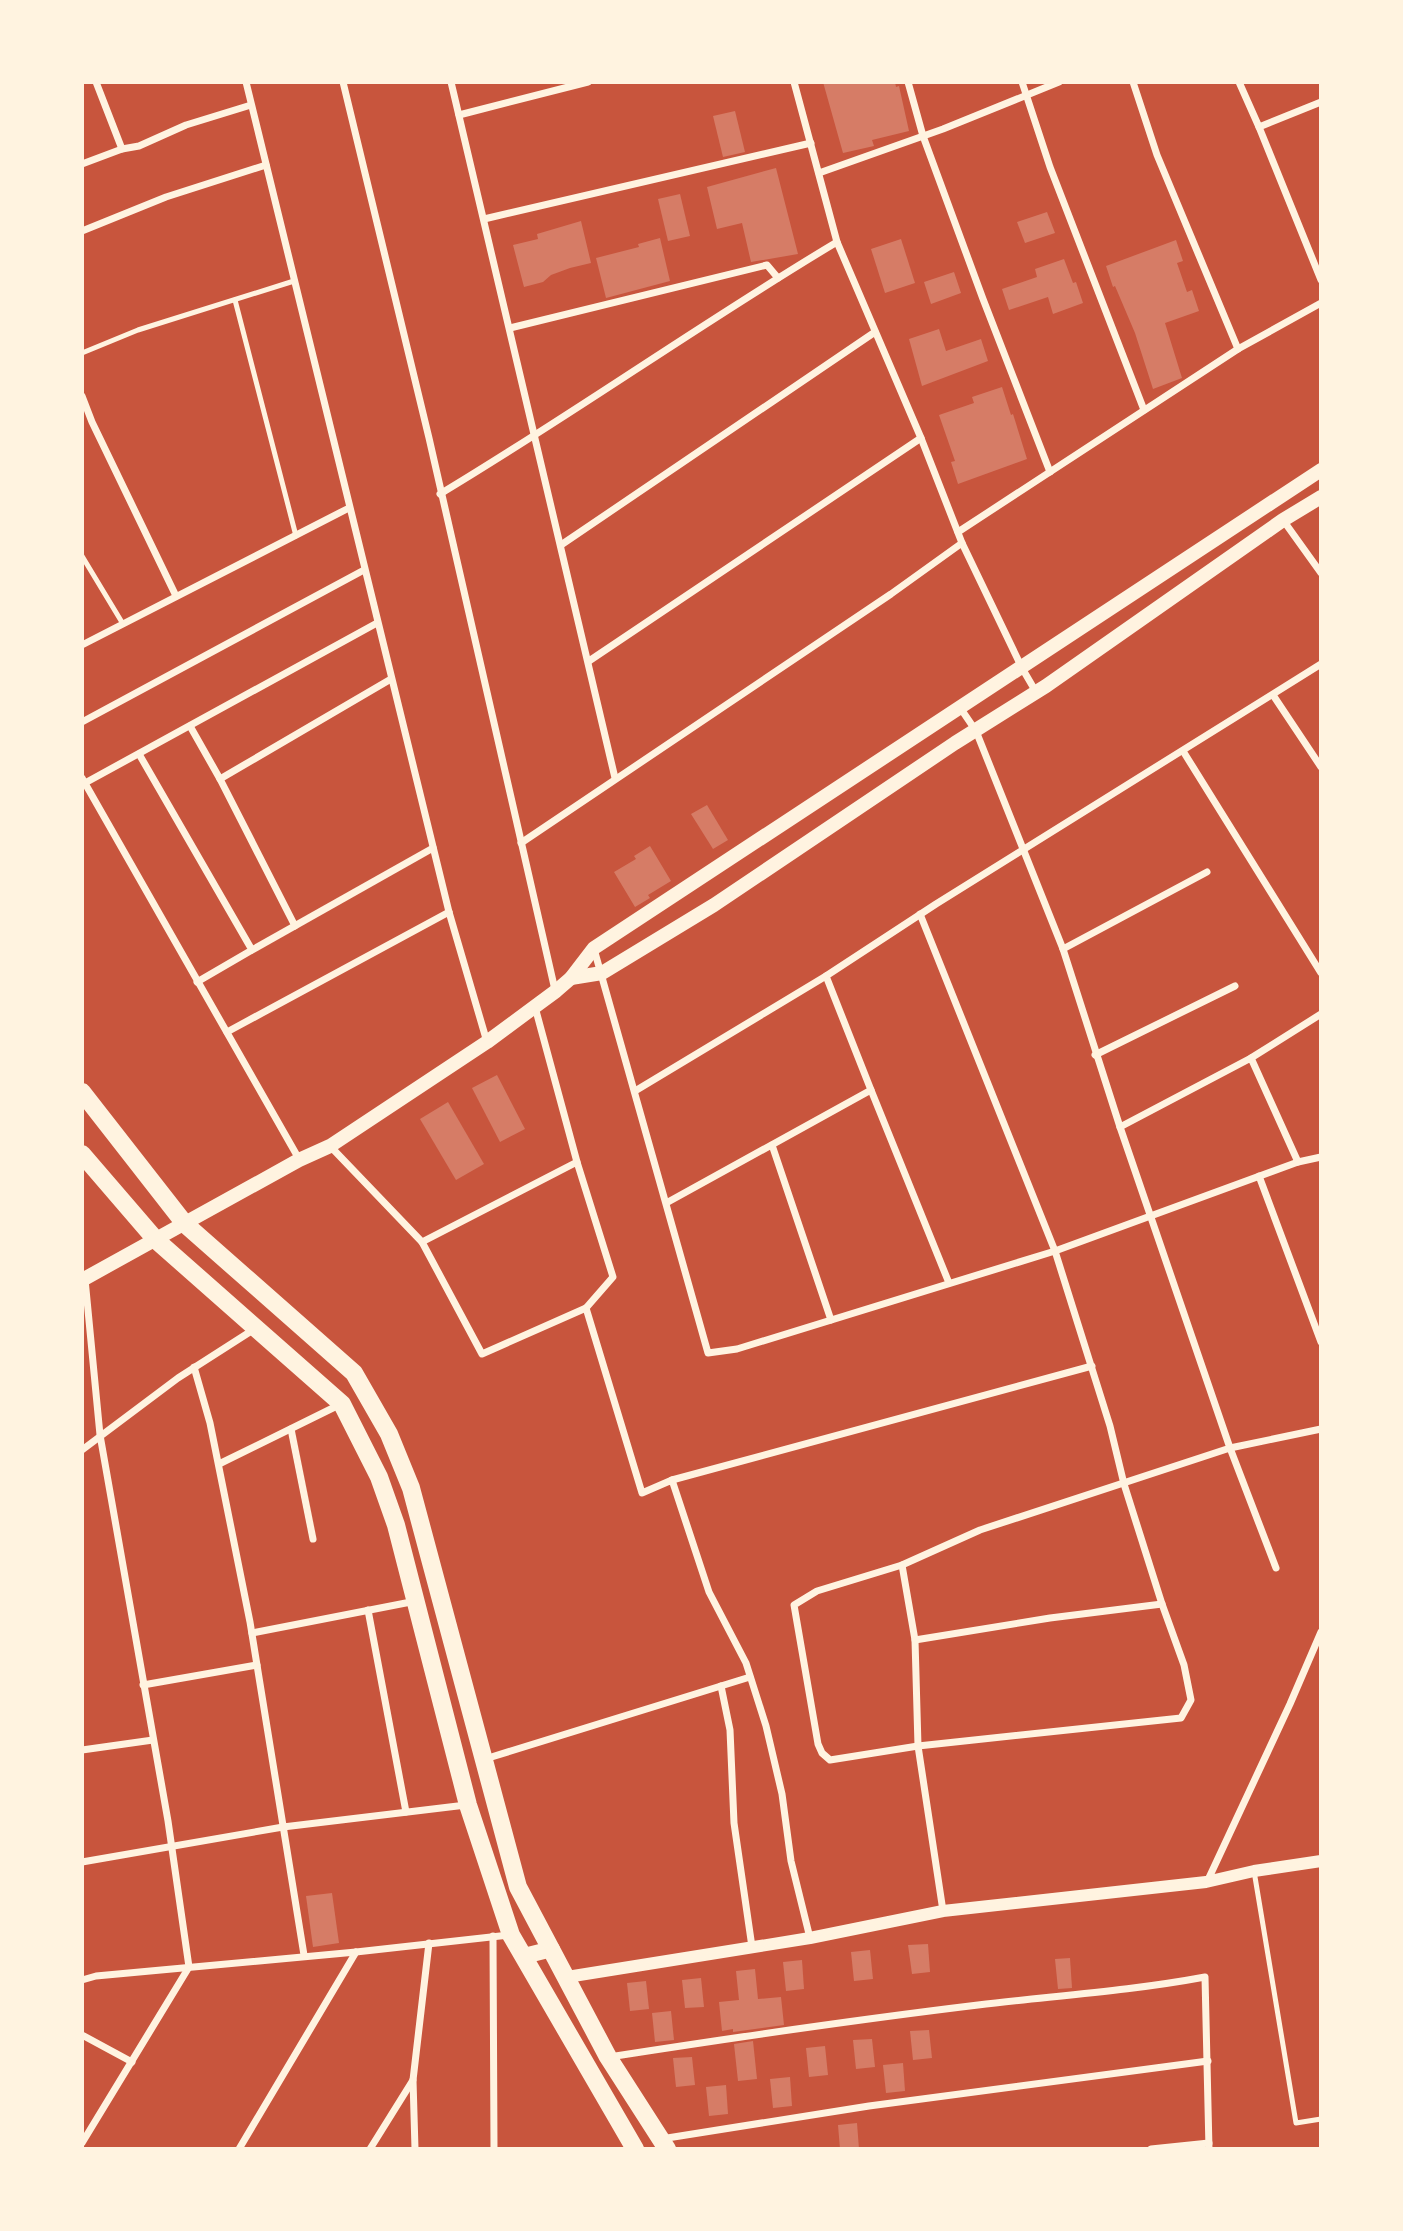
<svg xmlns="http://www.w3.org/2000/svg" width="1403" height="2231" font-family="'PT Sans Narrow',sans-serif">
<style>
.building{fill:#d67c66}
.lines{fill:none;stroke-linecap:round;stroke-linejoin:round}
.service{stroke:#fff3e0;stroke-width:5}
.minor{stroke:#fff3e0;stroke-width:7}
.tertiary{stroke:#fff3e0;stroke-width:12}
.secondary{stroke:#fff3e0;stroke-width:14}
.primary{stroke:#fff3e0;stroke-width:16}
.trunk{stroke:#fff3e0;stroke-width:18}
</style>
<rect width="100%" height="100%" fill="#c8553d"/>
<g class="building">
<polygon points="823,82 895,82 896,87 899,86 909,131 872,140 874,146 843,153"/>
<polygon points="735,111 745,152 723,157 713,116"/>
<polygon points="776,168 798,254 751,262 742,223 717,229 707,187"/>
<polygon points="680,194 690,236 668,241 658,199"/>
<polygon points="1047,212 1055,233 1025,243 1017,222"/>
<polygon points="581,221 591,263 570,268 551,275 543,282 524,287 513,245 538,239 537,234"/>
<polygon points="660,238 670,281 606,298 596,258 639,247 638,244"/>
<polygon points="901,239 915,283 885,293 871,249"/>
<polygon points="1176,240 1183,261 1177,263 1187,292 1192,290 1199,311 1165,323 1182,378 1153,389 1135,333 1115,286 1113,287 1106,266"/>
<polygon points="1064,259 1073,283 1076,282 1083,303 1053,314 1048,297 1009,310 1002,289 1037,277 1035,269"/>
<polygon points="954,272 961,293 931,304 924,282"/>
<polygon points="939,329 946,351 981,339 988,361 922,386 909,339"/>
<polygon points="1002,387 1011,415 1013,414 1027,459 958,484 951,462 955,461 939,415 974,403 972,397"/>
<polygon points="707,805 728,840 713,849 691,814"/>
<polygon points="650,846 671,881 648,895 650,898 635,907 614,872 636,859 634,856"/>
<polygon points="497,1075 525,1129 500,1142 472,1088"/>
<polygon points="448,1102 484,1164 456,1180 420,1119"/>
<polygon points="332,1893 339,1943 313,1947 306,1896"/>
<polygon points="928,1944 930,1972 912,1974 908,1945"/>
<polygon points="870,1950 873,1979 854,1981 851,1952"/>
<polygon points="1070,1958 1072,1988 1058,1989 1055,1959"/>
<polygon points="802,1960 804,1989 786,1991 783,1962"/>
<polygon points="755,1969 758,1999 781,1997 784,2025 733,2032 733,2029 722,2031 719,2002 739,2000 736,1971"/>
<polygon points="701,1978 704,2007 685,2008 682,1980"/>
<polygon points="646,1981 649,2009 630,2011 627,1983"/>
<polygon points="671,2011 674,2040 655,2042 652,2013"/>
<polygon points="929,2030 932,2058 913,2060 910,2031"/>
<polygon points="872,2039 875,2067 856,2069 853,2040"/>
<polygon points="753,2041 757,2079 738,2081 734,2044"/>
<polygon points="825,2046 828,2075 809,2077 806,2048"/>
<polygon points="692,2057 695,2085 676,2087 673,2058"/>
<polygon points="903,2063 905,2091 886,2093 883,2065"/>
<polygon points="790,2077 792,2106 773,2108 770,2079"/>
<polygon points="726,2085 728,2114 709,2116 706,2087"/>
<polygon points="857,2123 859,2149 840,2149 838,2125"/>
</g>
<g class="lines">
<g class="service">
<polyline points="235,300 296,536"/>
<polyline points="82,353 138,330 294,281"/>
<polyline points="82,556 123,624"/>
<polyline points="1254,1871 1296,2123 1321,2119"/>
</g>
<g class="minor">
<polyline points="96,82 122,149"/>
<polyline points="246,82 449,912 487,1042"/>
<polyline points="343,82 429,438 555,990"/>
<polyline points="451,82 615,778"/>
<polyline points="794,82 837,242 921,438 962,543 1022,668 1036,692"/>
<polyline points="908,82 923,136 983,299 1050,472"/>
<polyline points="1022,82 1050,167 1144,410"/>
<polyline points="1133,82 1157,155 1238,349"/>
<polyline points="1239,82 1259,127"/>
<polyline points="1321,102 1259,127 1321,280"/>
<polyline points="459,115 588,82"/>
<polyline points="82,164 122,149 139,146 186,125 251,105"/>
<polyline points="819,173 943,129 1059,82"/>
<polyline points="484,219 811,143"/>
<polyline points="82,231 166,197 266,165"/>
<polyline points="510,328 767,265 778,278"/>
<polyline points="82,396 92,422 176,596"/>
<path d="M440,494C575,413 703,322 837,242"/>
<polyline points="1283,520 1321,573"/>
<polyline points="958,532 1238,349 1321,303"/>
<polyline points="561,545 875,332"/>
<polyline points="82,645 349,508"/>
<polyline points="589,661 921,438"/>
<polyline points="1273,695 1321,767"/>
<polyline points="82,722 364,570"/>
<polyline points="190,726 220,779 295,926"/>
<polyline points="1183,751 1321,973"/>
<polyline points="139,754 252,950 197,982"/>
<polyline points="82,778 299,1159"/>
<polyline points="220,779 391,679"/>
<polyline points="85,783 377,623"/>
<polyline points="521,843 891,594 962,543"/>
<polyline points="594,949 708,1353 737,1349 1055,1251 1298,1162 1321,1157"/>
<polyline points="1063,949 1207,872"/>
<polyline points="252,950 433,848"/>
<polyline points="535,1007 577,1162 613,1277 586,1308 642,1493 672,1480 709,1592 746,1663 766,1726 782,1794 791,1861 810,1938"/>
<polyline points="227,1032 449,912"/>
<polyline points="1095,1055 1235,986"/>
<polyline points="1251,1058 1321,1014"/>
<polyline points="871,1090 949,1283"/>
<polyline points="635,1091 826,976"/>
<polyline points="1120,1127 1251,1058 1298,1162"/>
<polyline points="772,1145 831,1320"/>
<polyline points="330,1146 422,1242 577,1162"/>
<polyline points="1259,1176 1321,1342"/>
<polyline points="668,1202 871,1090 826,976 936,904 1321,664"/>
<polyline points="422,1242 482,1354 586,1308"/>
<polyline points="194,1367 210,1423 250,1622 304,1955"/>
<polyline points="291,1429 313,1539"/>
<polyline points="82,1450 178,1378 256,1328"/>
<polyline points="219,1464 341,1404"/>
<polyline points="672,1480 1092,1366"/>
<polyline points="902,1565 817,1591 794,1605 818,1744 822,1753 830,1760 918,1746 1181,1718 1191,1700 1184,1665 1162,1604 1124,1484 1110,1426 1055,1251 920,914"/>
<polyline points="1276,1568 1230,1448 1321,1429"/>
<polyline points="368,1610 406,1812"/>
<polyline points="252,1633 416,1601"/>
<polyline points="915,1640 1050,1618 1162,1604"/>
<polyline points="143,1685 257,1665"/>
<polyline points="721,1686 730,1730 734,1823 752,1947"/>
<polyline points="82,1750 153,1740"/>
<polyline points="485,1759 750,1677"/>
<polyline points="82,1862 283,1827 466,1805"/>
<polyline points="1207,1882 1290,1704 1321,1632"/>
<polyline points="943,1911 918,1746 915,1640 902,1565 980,1530 1230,1448 1120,1127 1063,949 976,731 961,709"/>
<polyline points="493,1936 494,2149"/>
<polyline points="82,1980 96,1976 356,1952 509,1935"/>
<polyline points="82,2035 132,2062"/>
<path d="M609,2057C731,2038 854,2020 978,2005C1053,1996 1130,1991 1205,1977L1209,2149"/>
<polyline points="413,2080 415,2149"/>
<polyline points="661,2139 869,2106 1208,2061"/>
<polyline points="82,2143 189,1967 168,1821 100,1435 85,1279"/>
<polyline points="239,2149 356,1952"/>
<polyline points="370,2149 413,2080 429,1943"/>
<polyline points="1151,2149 1209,2143"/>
</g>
<polyline class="tertiary" points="567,1977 810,1938 943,1911 1206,1882 1254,1871 1321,1861"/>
<g class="secondary">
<polyline points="571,978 602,973 714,905 955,743 1046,686 1283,520 1321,497"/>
<polyline points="82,1280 299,1160 330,1146 487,1042 556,991 571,978 594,948 1321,470"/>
</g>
<polyline class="primary" points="524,1956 552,1949"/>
<g class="trunk">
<polyline points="82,1092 185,1224 354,1373 389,1434 411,1488 518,1887 608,2057 667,2149"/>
<polyline points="82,1154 156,1240 342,1404 379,1477 396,1525 468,1805 511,1935 635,2149"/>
</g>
</g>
<rect width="1403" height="2231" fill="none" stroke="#fff3e0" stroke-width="168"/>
</svg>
